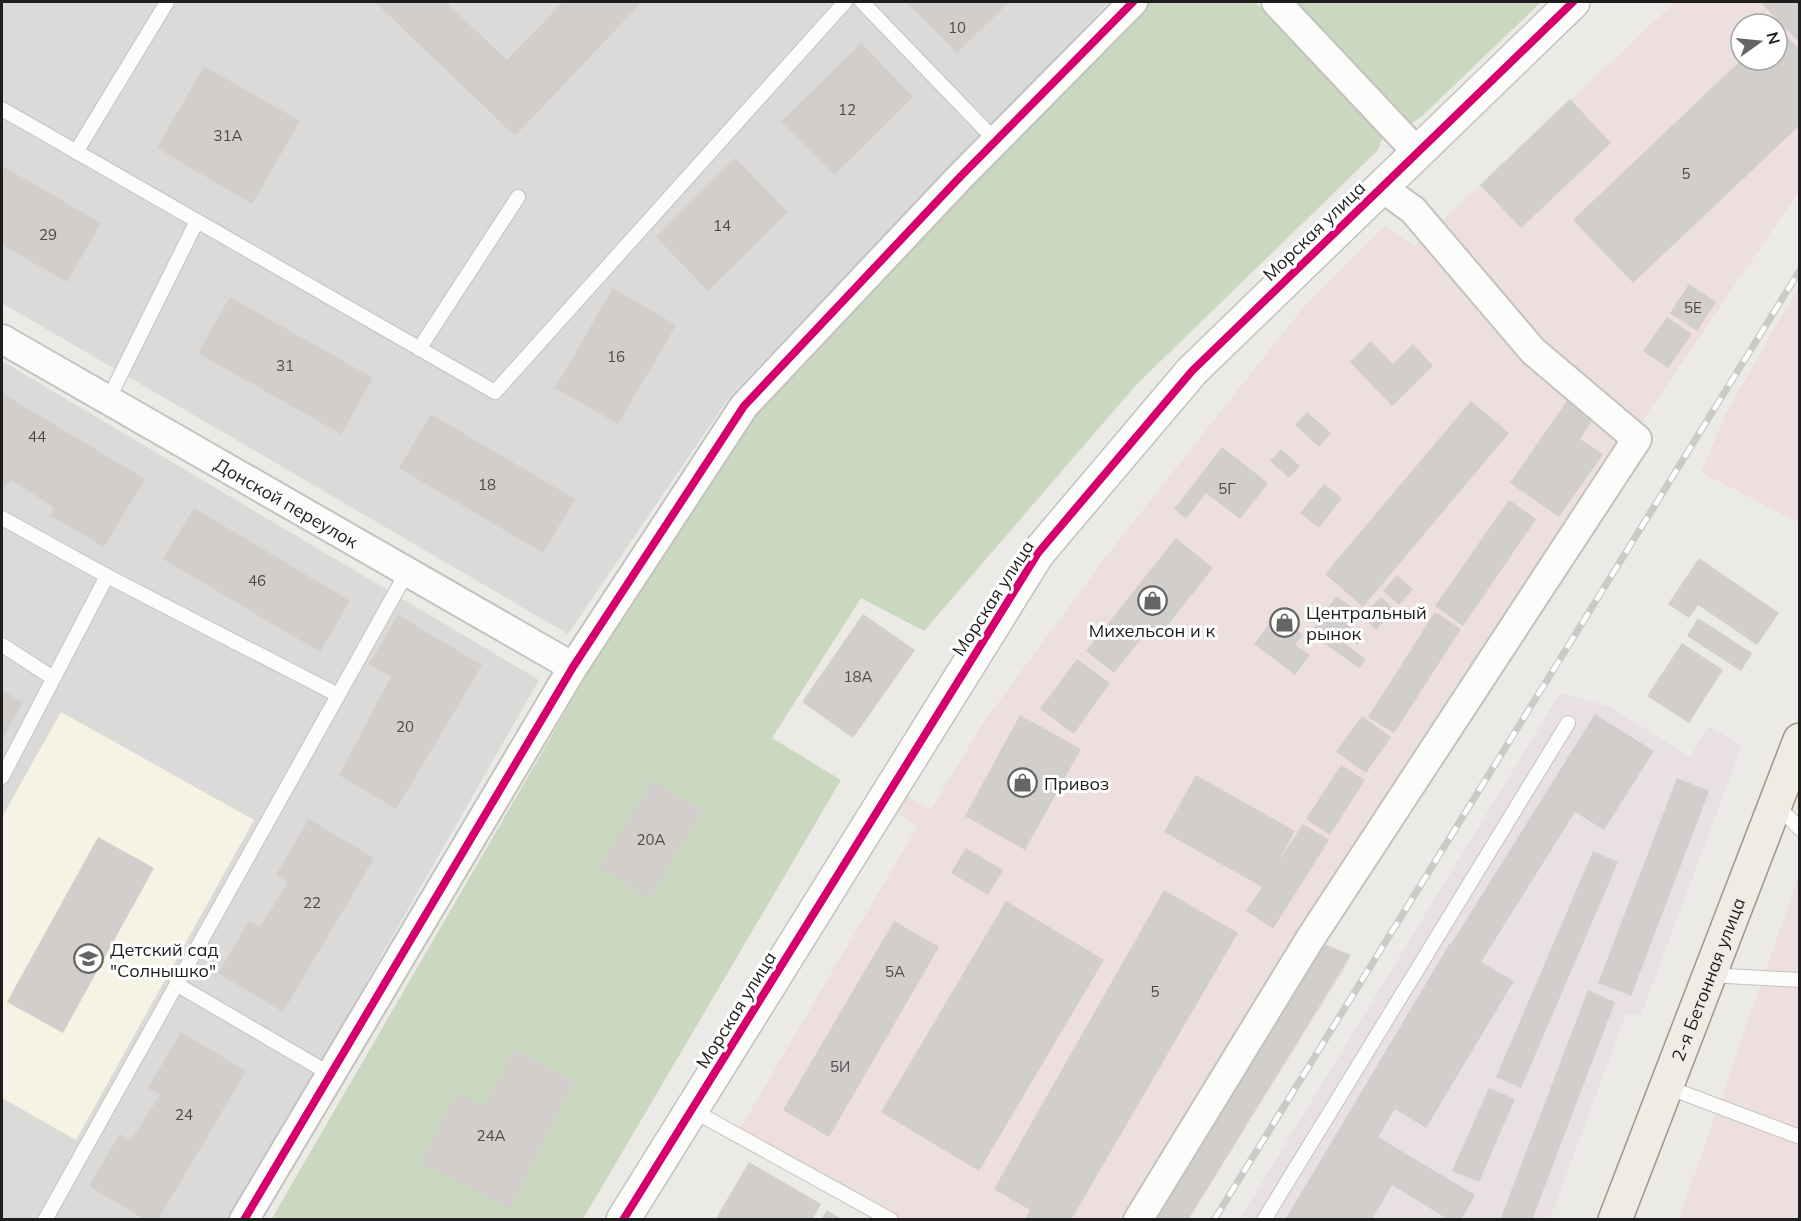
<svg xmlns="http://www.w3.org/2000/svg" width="1801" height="1221" font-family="Mulish,sans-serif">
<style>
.residential{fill:#dbdad8}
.commercial{fill:#eddfde;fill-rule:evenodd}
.industrial{fill:#e9e0e6}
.education{fill:#f5f3e3}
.forest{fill:#c9d8be}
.building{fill:#d1cecc}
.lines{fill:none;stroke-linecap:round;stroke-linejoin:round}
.service-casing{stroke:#c3c2c1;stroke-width:16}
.minor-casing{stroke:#c3c2c1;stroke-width:32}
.tertiary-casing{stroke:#c3c2c1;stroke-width:36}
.primary-casing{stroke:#a19686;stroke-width:36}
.service{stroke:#fcfcfb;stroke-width:14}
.minor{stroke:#fcfcfb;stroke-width:28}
.tertiary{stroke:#fcfcfb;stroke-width:33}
.primary{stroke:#f0ebe5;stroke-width:33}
.rail-casing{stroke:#cacac9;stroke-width:7}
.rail{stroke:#fff;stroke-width:4.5;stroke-dasharray:14;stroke-linecap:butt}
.cycleway-casing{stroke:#fff;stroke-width:11}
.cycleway{stroke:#d6006c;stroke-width:8}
.labels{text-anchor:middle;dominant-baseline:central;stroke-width:6;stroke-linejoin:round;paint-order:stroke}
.number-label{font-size:15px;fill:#4b4a4a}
.street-label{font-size:18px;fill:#1e1e1e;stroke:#fff}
.poi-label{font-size:18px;fill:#1e1e1e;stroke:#fff;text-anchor:start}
</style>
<rect width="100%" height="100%" fill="#eceae7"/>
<g class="residential">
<polygon points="2,2 1109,2 730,396 568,634 2,303"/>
<polygon points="2,361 539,680 231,1219 2,1220"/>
</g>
<g class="commercial">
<path d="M1675,2H1799V191L1641,423L1310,939L1348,964L1189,1219H879L738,1132L917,827L897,813L907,796L931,809L984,722L1104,559L1305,305L1385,225L1415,246ZM1741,24H1777V60H1741Z"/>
<polygon points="1799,287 1800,523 1799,523 1701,472 1726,413 1778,322"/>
<polygon points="1799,875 1799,1219 1679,1219"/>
</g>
<polygon class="industrial" points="1560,693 1611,707 1690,757 1708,726 1742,745 1641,1015 1626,1014 1550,1219 1239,1220"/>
<polygon class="education" points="61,712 254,820 76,1140 2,1098 2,817"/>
<g class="forest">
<polygon points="1136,2 1255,2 1379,129 1382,139 1378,150 1136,385 924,631 861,598 772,738 841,780 583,1219 271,1220 748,397"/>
<polygon points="1292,2 1541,2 1421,117 1412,123 1400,120"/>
</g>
<g class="building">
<polygon points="375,2 446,2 507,60 563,2 642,2 515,136"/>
<polygon points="906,2 1009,2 957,53"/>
<polygon points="1760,2 1800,2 1800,43"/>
<polygon points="1777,26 1800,50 1800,125 1633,283 1573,220 1741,60 1777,60"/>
<polygon points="861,43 913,97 834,175 781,122"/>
<polygon points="204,66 300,121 252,204 157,148"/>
<polygon points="1570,99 1611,143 1521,228 1480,185"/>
<polygon points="735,158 788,212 708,291 656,237"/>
<polygon points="2,166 101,223 67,282 2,245"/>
<polygon points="1689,284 1716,302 1697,331 1670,313"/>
<polygon points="613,288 676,325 618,424 555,388"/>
<polygon points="230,297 373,378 341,434 198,353"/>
<polygon points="1667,317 1692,334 1668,368 1643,351"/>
<polygon points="1371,341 1393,364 1413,344 1433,366 1392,406 1350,362"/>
<polygon points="2,393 145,479 104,547 51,516 53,507 12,480 4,488 2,486"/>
<polygon points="1571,395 1597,413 1580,439 1603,454 1559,517 1510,483"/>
<polygon points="1471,401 1509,433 1363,607 1325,574"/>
<polygon points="1307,412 1331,433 1319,447 1295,425"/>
<polygon points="431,414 575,499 543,553 399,468"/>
<polygon points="1222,447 1268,483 1240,519 1206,493 1186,519 1174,509"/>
<polygon points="1281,449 1300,466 1289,478 1270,461"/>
<polygon points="1324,484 1342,498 1319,528 1300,513"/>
<polygon points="1509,500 1536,519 1463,626 1435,606"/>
<polygon points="194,508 350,601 320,652 163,559"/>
<polygon points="1176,538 1213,568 1159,636 1149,629 1114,673 1086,651"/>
<polygon points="1699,558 1779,613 1757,645 1698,605 1689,618 1668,604"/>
<polygon points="1397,575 1413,589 1399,605 1383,591"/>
<polygon points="1336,596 1356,610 1346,624 1363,637 1358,645 1341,632 1337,638 1366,659 1359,668 1310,633"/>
<polygon points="1381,597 1395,610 1376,630 1362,616"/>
<polygon points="1435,612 1461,629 1394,733 1368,717"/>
<polygon points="863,614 915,650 853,738 802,702"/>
<polygon points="398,615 482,665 396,809 339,775 391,677 369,664"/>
<polygon points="1276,615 1303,635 1295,645 1310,655 1295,675 1254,644"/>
<polygon points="1698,618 1752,653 1741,671 1687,636"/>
<polygon points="1682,643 1723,670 1689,723 1647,696"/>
<polygon points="1077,659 1110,683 1074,734 1040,709"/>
<polygon points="2,690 23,703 2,739"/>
<polygon points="1595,714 1654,751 1604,830 1575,812 1481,962 1514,981 1426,1128 1395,1109 1378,1137 1475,1195 1461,1220 1449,1220 1392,1185 1372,1220 1285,1220 1450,943 1451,944"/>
<polygon points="1020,715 1081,749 1025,850 965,816"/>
<polygon points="1362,716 1391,737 1366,773 1336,752"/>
<polygon points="1341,765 1365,780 1330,835 1306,819"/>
<polygon points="1196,775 1295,831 1278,862 1303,824 1329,840 1273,929 1246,911 1262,887 1164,832"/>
<polygon points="1677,778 1709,791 1631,996 1598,983"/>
<polygon points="653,780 703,811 649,899 598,867"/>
<polygon points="309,819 374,858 283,1012 218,973 249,921 260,927 288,882 276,875"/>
<polygon points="98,837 154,868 63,1033 7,1002"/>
<polygon points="966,848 1003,870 988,895 951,873"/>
<polygon points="1593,851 1618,862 1521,1088 1496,1077"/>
<polygon points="1164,890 1238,933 1071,1220 1025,1220 1030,1210 994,1189"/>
<polygon points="1006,901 1104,960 979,1171 881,1112"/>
<polygon points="894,921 939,947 829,1137 783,1110"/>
<polygon points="1322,943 1351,955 1188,1220 1153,1220"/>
<polygon points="1588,990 1615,1002 1532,1220 1500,1220"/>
<polygon points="181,1032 246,1071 158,1220 145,1220 89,1186 120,1134 131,1140 160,1095 148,1088"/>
<polygon points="515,1049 575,1081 510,1210 421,1164 457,1092 485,1107"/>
<polygon points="1489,1088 1515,1099 1479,1182 1452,1171"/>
<polygon points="749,1162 821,1204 812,1220 715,1220"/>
<polygon points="827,1210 843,1220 821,1220"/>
</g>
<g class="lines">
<defs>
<g id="service">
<polyline points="862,2 996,141"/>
<polyline points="2,109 495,392 845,2"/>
<polyline points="76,152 167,2"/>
<polyline points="419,349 518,197"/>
<polyline points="108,400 197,221"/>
<polyline points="2,518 107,576"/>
<polyline points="2,645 53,678"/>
<polyline points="2,777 107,576 338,695"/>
<polyline points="1776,804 1800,829"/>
<polyline points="1709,975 1800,980"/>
<polyline points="176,984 330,1074"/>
<polyline points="1667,1087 1800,1137"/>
<polyline points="692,1110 891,1220"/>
<polyline points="45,1220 407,572"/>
<polyline points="1264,1220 1568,723"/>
</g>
<g id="minor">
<polyline points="1276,2 1417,152"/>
<path id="s1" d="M2,339L573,667"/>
<polyline points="244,1220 573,667 744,406 960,177 1133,2"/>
<polyline points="1138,1220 1310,939 1637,439 1533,351 1413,210 1381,187"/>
</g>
<polyline id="tertiary" points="623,1220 1038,553 1192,371 1573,2"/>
<g id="primary">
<path id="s2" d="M1615,1220L1800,740"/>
</g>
</defs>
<use href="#service" class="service-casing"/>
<use href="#minor" class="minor-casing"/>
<use href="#tertiary" class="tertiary-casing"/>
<use href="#primary" class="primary-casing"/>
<use href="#service" class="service"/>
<use href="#minor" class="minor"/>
<use href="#tertiary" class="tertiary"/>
<use href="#primary" class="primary"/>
<defs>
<polyline id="rail" points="1214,1220 1800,270"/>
</defs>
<use href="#rail" class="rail-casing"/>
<use href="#rail" class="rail"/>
<defs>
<g id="cycleway">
<polyline points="244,1220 573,667 744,406 960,177 1133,2"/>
<polyline points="623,1220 1038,553 1192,371 1573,2"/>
</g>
</defs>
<use href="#cycleway" class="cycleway-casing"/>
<use href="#cycleway" class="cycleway"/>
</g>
<defs>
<symbol id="shop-ring" viewBox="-11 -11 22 22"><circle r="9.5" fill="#fff" stroke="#666564" stroke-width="1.5"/><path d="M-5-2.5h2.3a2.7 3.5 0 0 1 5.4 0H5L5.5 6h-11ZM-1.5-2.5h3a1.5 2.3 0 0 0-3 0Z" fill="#666564"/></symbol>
<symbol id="school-ring" viewBox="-11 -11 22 22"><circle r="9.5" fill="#fff" stroke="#666564" stroke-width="1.5"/><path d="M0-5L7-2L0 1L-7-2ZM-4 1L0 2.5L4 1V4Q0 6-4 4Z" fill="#666564"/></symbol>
</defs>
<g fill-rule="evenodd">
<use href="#shop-ring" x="1136" y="584" width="33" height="33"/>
<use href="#shop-ring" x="1268" y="606" width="33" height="33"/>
<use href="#shop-ring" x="1006" y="766" width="33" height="33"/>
<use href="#school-ring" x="72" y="942" width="33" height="33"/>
</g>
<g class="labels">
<g class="number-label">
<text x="957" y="27">10</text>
<text x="847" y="109">12</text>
<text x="228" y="135">31А</text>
<text x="1686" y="173">5</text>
<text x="722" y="225">14</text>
<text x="48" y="234">29</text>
<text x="1693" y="307">5Е</text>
<text x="616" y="356">16</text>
<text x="285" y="365">31</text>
<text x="37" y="436">44</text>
<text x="487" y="484">18</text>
<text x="1227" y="488">5Г</text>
<text x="257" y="580">46</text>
<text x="858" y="676">18А</text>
<text x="405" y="726">20</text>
<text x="651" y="839">20А</text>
<text x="312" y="902">22</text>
<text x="895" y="971">5А</text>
<text x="1155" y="991">5</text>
<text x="840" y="1066">5И</text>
<text x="184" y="1114">24</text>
<text x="491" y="1135">24А</text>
</g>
<g class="street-label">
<text transform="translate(1314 231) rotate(-44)">Морская улица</text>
<text stroke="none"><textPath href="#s1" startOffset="328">Донской переулок</textPath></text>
<text transform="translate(993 598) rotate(-57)">Морская улица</text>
<text stroke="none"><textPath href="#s2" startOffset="258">2-я Бетонная улица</textPath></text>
<text transform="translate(736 1010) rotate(-58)">Морская улица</text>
</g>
<g class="poi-label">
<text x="1306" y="612">Центральный<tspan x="1306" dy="21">рынок</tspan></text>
<text x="1152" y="630" text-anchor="middle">Михельсон и к</text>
<text x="1044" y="783">Привоз</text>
<text x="110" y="949">Детский сад<tspan x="110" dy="21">"Солнышко"</tspan></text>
</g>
</g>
<rect width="1801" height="1221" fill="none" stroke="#1e1e1e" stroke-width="6"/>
<g transform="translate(1759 42) rotate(75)"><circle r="28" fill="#ffffff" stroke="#a5a5a5" stroke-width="1.5"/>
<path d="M0-4.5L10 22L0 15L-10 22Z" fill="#666564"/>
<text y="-9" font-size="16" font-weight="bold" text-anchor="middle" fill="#1e1e1e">N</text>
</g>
</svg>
